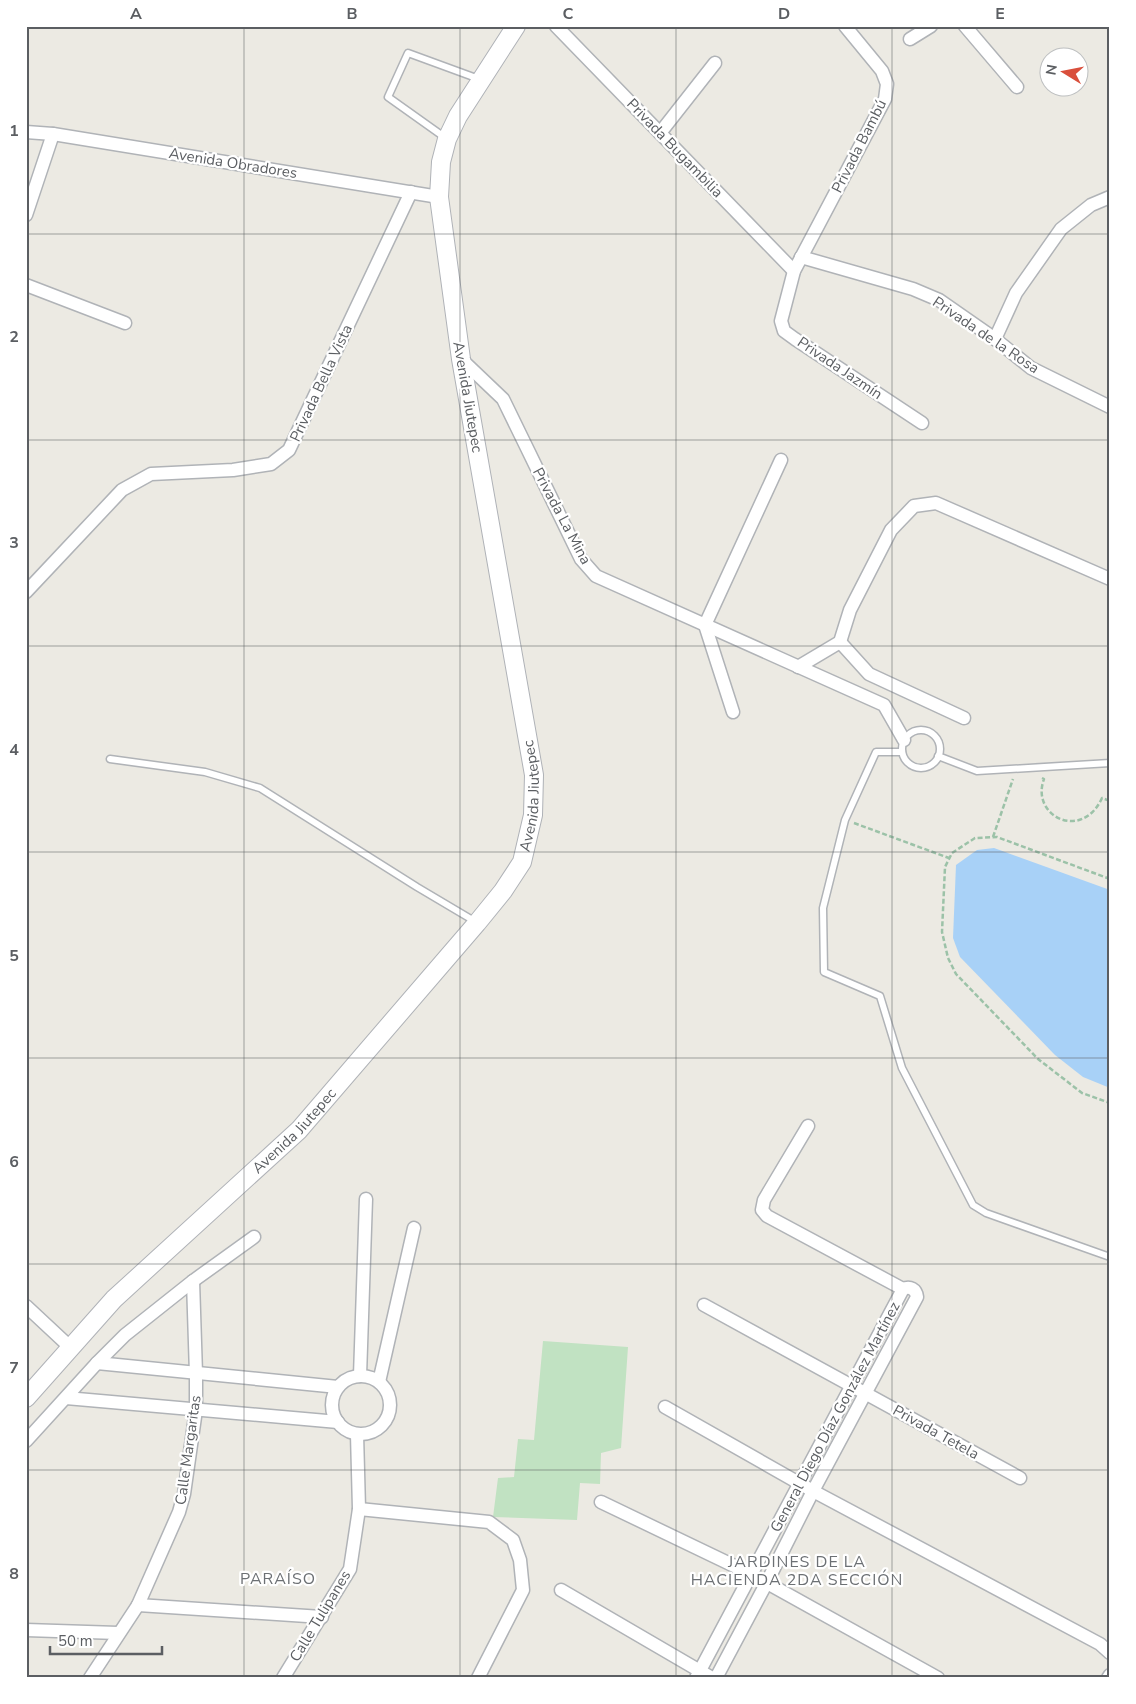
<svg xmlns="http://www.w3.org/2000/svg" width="1136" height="1704" font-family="'Nunito Sans',sans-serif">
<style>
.green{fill:#c1e2c2}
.water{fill:#a8d1f7}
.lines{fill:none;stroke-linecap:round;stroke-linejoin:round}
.service-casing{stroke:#b0b3b7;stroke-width:9}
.minor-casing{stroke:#b0b3b7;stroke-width:15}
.secondary-casing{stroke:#afb2b7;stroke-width:20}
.path{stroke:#9cc2a8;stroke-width:2.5;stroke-dasharray:5 2.5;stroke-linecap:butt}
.service{stroke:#fff;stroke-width:6}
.minor{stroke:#fff;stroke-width:12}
.secondary{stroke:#fff;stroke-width:18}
.grid{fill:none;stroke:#5b5e62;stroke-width:1;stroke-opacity:0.55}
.labels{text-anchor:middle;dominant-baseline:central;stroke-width:4.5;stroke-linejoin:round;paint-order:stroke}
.street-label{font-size:15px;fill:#5b5e62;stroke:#fff}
.neighbourhood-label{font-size:16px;letter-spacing:1px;fill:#6c7074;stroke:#fff}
.neatline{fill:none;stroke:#5b5e62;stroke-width:2}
.grid-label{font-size:16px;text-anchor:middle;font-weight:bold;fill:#5b5e62}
</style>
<rect width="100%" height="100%" fill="#eceae3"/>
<polygon class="green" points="543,1341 628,1347 621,1448 601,1453 600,1484 580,1483 577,1520 493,1517 498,1478 514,1477 518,1439 534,1440"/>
<polygon class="water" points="994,848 1110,890 1110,1088 1083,1077 1055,1055 960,957 953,938 956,865 977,850"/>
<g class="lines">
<defs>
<g id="service">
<polyline points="447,139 388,97 408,53 479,79"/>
<circle cx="921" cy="749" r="19"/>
<polyline points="902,752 876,752 845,820 823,908 824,972 880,996 902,1068 973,1205 986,1213 1110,1257"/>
<polyline points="938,756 977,771 1110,763"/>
<polyline points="110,759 205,772 260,788 417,887 476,922"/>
</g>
<g id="minor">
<polyline points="556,26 794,271"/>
<polyline points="845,26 882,71 887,84 885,99 794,271 781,321 784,331 795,339 922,423"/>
<polyline points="965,26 1017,87"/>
<polyline points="910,39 931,26"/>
<polyline points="26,132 53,134 439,197"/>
<polyline points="660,133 715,63"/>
<polyline points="26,215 53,134"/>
<polyline points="801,257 913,289 939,300 995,339 1031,368 1110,407"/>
<polyline points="26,285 125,323"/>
<polyline points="995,339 1016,293 1061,229 1091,205 1110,197"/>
<polyline points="461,359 503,399 581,559 596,576 884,705 904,740"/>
<polyline points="26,592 122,490 151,474 233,470 271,464 289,450 411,192"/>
<polyline points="840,642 869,674 964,718"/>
<polyline points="798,667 840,642 850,610 891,530 914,506 936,503 1110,579"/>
<polyline points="733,712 705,625 781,460"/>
<polyline points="808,1126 764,1200 762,1210 767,1216 903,1289"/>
<polyline points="704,1305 1020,1478"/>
<polyline points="26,1306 71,1348"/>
<polyline points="97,1363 338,1387"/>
<polyline points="360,1376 366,1199"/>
<circle cx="361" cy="1405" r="29"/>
<polyline points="379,1382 414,1228"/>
<polyline points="66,1398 338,1422"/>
<polyline points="665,1407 813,1491 1100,1644 1110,1653"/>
<polyline points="26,1441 97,1363 125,1335 193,1281 254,1237"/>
<polyline points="601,1502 751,1574 938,1678"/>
<polyline points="359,1509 489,1522 513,1540 520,1560 523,1590 478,1678"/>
<polyline points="561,1590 712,1678"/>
<polyline points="138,1605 322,1617"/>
<polyline points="26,1630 118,1633"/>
<polyline points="90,1678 138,1605 179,1512 184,1494 196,1410 196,1374 193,1281"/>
<polyline points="283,1678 350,1569 359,1509 357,1434"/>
<path d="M696,1678L903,1289C910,1286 916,1289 917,1297L813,1491L766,1584L716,1678"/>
<polyline points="1108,1678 1110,1675"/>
</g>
<g id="secondary">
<path id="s1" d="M26,1398L114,1299L299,1130L477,923L503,891L522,862L533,815L534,775L461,359L439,197L441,162L447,139L458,116L516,26"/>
</g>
</defs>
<use href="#service" class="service-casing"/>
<use href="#minor" class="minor-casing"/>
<use href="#secondary" class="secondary-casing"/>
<g class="path">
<path d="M1042,778L1044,779C1030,816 1082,842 1102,798L1110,801"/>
<polyline points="854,823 949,858"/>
<polyline points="993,837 1013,779"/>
<polyline points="1110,879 997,837 975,838 952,853 945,867 942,932 948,958 956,974 1038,1059 1082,1093 1110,1103"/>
</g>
<use href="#service" class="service"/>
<use href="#minor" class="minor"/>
<use href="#secondary" class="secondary"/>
</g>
<path class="grid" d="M244,26V1678M460,26V1678M676,26V1678M892,26V1678M26,234H1110M26,440H1110M26,646H1110M26,852H1110M26,1058H1110M26,1264H1110M26,1470H1110"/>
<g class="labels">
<g class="street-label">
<text transform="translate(859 146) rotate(-63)">Privada Bambú</text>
<text transform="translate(675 148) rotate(46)">Privada Bugambilia</text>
<text transform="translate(233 163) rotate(9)">Avenida Obradores</text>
<text transform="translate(986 335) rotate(34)">Privada de la Rosa</text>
<text transform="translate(840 368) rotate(34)">Privada Jazmín</text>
<text transform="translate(321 383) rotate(-65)">Privada Bella Vista</text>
<text transform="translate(468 397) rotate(80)">Avenida Jiutepec</text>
<text transform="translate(562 516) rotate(62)">Privada La Mina</text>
<text stroke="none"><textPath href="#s1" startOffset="799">Avenida Jiutepec</textPath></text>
<text stroke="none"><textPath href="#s1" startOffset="379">Avenida Jiutepec</textPath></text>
<text transform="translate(835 1417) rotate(-62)">General Diego Díaz González Martínez</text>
<text transform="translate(936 1432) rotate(29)">Privada Tetela</text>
<text transform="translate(188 1450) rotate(-82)">Calle Margaritas</text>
<text transform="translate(320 1616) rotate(-59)">Calle Tulipanes</text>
</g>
<g class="neighbourhood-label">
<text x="797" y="1562">JARDINES DE LA<tspan x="797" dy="18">HACIENDA 2DA SECCIÓN</tspan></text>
<text x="278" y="1579">PARAÍSO</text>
</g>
</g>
<rect width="1136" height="1704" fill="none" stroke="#ffffff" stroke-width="55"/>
<g transform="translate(1064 72) rotate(280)"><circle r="24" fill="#ffffff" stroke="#bdbfc0"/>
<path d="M0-4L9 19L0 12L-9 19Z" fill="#d94f3c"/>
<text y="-8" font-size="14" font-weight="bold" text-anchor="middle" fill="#5b5e62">N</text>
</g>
<path d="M50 1646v8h112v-8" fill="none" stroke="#5b5e62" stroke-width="2.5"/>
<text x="58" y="1646" font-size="15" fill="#5b5e62" stroke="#ffffff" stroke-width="4" paint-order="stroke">50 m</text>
<rect x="28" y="28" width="1080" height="1648" class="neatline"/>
<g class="grid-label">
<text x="136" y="19">A</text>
<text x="352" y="19">B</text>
<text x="568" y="19">C</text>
<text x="784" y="19">D</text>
<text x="1000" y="19">E</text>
<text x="14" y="136">1</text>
<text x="14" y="342">2</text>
<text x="14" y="548">3</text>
<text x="14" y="755">4</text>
<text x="14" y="961">5</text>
<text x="14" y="1167">6</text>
<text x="14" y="1373">7</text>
<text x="14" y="1579">8</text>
</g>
</svg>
